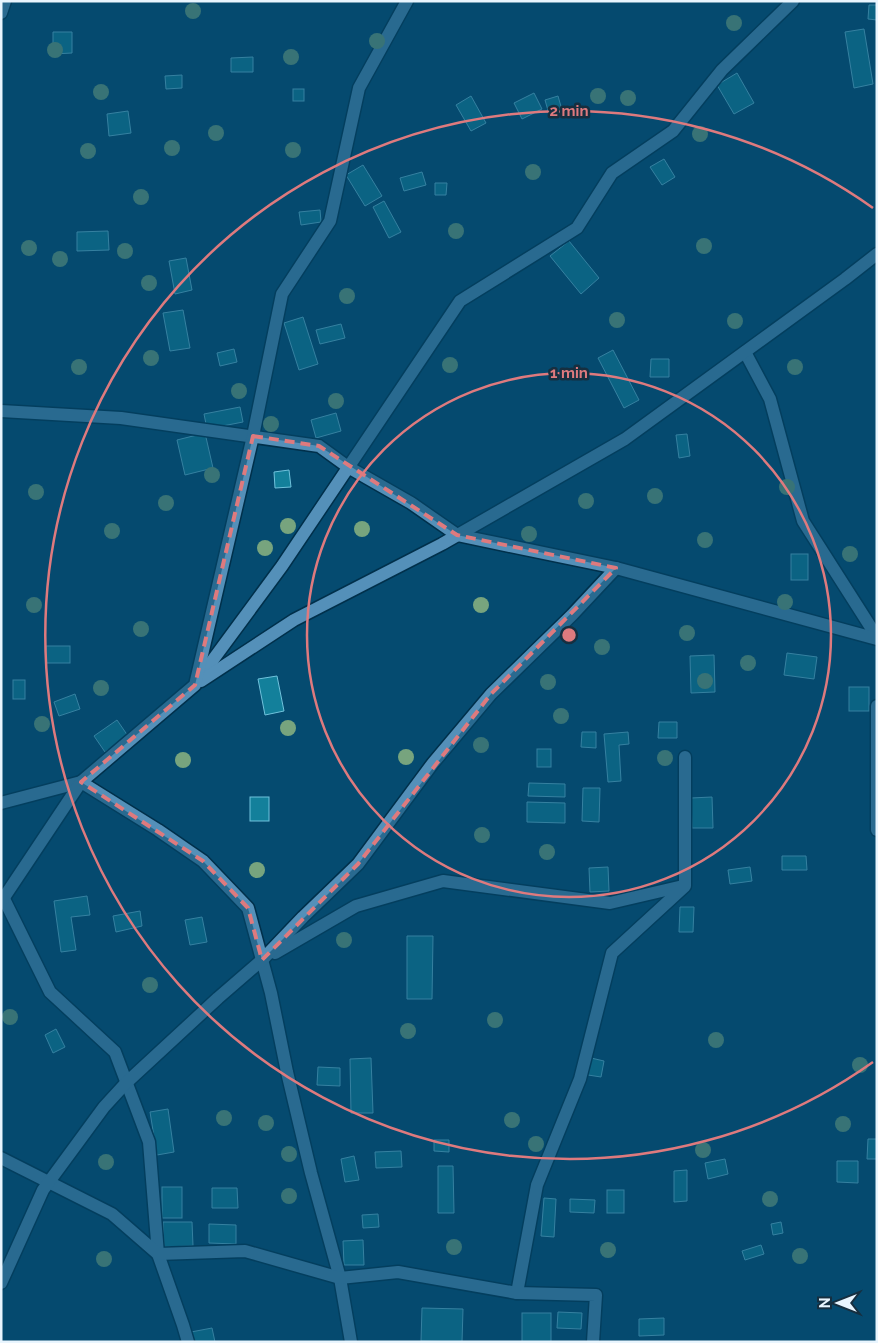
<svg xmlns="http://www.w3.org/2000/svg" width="878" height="1343" font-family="Raleway,sans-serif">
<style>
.building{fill:#13809b;stroke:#70c2dc}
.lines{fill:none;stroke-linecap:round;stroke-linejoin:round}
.street-casing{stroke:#00304b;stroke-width:15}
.street{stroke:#5490b9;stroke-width:12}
.tree{fill:#77a47e}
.marked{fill:none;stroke:#de7a7e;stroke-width:4;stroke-dasharray:10 6;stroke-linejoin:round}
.ring{fill:none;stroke:#de7a7e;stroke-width:2.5}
.centre{fill:#de7a7e;stroke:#162f40;stroke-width:2.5}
.ring-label{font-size:15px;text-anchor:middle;font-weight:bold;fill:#de7a7e;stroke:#162f40;stroke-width:5;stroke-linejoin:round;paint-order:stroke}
</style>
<rect width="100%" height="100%" fill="#054b70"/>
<g class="building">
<polygon points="869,5 877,5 877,20 868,19"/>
<polygon points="864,29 873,84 854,88 845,32"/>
<polygon points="53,32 72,32 72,53 53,54"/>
<polygon points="253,57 253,72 231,72 231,58"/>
<polygon points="737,73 754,103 734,114 717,85"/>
<polygon points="182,75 182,88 166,89 165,76"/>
<rect x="293" y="89" width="11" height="12"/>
<polygon points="534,93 542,109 522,119 514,103"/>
<polygon points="471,96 486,123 471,131 456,105"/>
<polygon points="558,96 562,110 549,114 545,100"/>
<polygon points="128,111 131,133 109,136 107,114"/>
<polygon points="664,159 675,177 662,185 650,167"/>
<polygon points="363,165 382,196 365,206 346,175"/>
<polygon points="422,172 426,185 404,191 400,178"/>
<polygon points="435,183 447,183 446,195 435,195"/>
<polygon points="384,201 401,232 389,238 373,207"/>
<polygon points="320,210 321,222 301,225 299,212"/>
<polygon points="108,231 109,250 77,251 77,232"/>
<polygon points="569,241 599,278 581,294 550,256"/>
<polygon points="186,258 192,290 175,294 169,261"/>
<polygon points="183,310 190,348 170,351 163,313"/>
<polygon points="303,317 318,364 299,370 284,323"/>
<polygon points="341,324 345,338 320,344 316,330"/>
<polygon points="234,349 237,362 220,366 217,353"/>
<polygon points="613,350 639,400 624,408 598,358"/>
<polygon points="651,359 669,359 669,377 650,377"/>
<polygon points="240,407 243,422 207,429 204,414"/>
<polygon points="336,413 341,431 316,438 311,420"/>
<polygon points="205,433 213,468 185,475 177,440"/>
<polygon points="687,434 690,456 679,458 676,435"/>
<polygon points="289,470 291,487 275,488 274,472"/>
<rect x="791" y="554" width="17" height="26"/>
<rect x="46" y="646" width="24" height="17"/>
<polygon points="787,653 817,657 814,679 784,675"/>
<polygon points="714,655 715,692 691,693 690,656"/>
<polygon points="277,676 284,711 265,715 258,679"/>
<rect x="13" y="680" width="12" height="19"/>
<rect x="849" y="687" width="20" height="24"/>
<polygon points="75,694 80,709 59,716 54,702"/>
<polygon points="117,720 128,736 105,752 94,736"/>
<polygon points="659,722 677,722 677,738 658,738"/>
<polygon points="582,732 596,732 596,748 581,747"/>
<polygon points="628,732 629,744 619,745 621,781 608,782 604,734"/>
<rect x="537" y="749" width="14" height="18"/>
<polygon points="529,783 565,784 565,797 528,796"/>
<polygon points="583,788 600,788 599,822 582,821"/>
<rect x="250" y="797" width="19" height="24"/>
<polygon points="712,797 713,828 692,828 691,798"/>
<polygon points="527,802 565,803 565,823 527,822"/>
<polygon points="782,856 806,856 807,870 782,870"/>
<polygon points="608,867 609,891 590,892 589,868"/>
<polygon points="750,867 752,881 730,884 728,870"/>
<polygon points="87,896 90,915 71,917 76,950 61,952 54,901"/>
<polygon points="680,907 694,907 693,932 679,932"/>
<polygon points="140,911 142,926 116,932 113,916"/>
<polygon points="202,917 207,942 190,945 185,920"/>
<polygon points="407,936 433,936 432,999 407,999"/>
<polygon points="56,1029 65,1047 53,1053 45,1035"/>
<polygon points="371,1058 373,1113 351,1113 350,1059"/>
<polygon points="591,1058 604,1061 601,1077 588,1075"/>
<polygon points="318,1067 340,1068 340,1086 317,1085"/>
<polygon points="168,1109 174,1152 157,1155 150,1112"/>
<polygon points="868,1139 877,1139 877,1159 867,1159"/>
<polygon points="434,1140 449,1140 449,1152 434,1151"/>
<polygon points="401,1151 402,1167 376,1168 375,1152"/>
<polygon points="354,1156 359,1180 345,1182 341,1159"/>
<polygon points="725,1159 728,1174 708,1179 705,1163"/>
<polygon points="837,1161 858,1161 858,1183 837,1182"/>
<polygon points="438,1166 453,1166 454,1213 438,1213"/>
<polygon points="687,1170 687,1201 674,1202 674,1171"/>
<rect x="162" y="1187" width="20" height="31"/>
<polygon points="212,1188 237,1188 238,1208 212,1208"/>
<rect x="607" y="1190" width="17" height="23"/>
<polygon points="544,1198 556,1199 554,1237 541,1236"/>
<polygon points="570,1199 595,1200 594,1213 570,1212"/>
<polygon points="378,1214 379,1227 363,1228 362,1215"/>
<polygon points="163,1222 192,1222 193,1246 164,1247"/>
<polygon points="781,1222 783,1233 773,1235 771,1224"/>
<polygon points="209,1224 236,1225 236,1244 209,1243"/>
<polygon points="363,1240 364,1265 344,1265 343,1241"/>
<polygon points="761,1245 764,1254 745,1260 742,1251"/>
<polygon points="422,1308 463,1309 462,1342 421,1341"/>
<polygon points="558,1312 582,1313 581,1329 557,1328"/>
<rect x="522" y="1313" width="29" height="29"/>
<polygon points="664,1318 664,1335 639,1336 639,1319"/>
<polygon points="212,1328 215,1342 193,1342 191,1332"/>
</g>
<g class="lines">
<defs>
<g id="street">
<polyline points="1,13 5,1"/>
<polyline points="745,352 770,399 803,521 877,637"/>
<polyline points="1,411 121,418 319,446 348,467 411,503 457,535 616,568 877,639"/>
<polyline points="198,680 282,566 460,301 577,228 612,173 673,131 722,70 793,1"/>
<polyline points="201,681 294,620 442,544 625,439 845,279 877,254"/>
<polyline points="877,706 877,830"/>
<polyline points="1,803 81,782 158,830 203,861 248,908 271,993 287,1072 311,1173 340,1278 351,1342"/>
<polyline points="4,899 50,992 115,1052 149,1142 158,1254 183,1325 188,1342"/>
<polyline points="1,902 81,782 195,685 253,436 282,294 330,221 359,88 407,1"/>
<polyline points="275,953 356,906 443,881 610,903 683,886"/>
<polyline points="1,1158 112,1214 158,1254 245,1251 340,1278 398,1272 517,1293"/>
<polyline points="1,1283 43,1190 104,1107 126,1083 218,998 262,960 303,917 358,864 433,763 491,694 572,615 616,568"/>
<polyline points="593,1342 596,1295 517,1293 537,1185 580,1079 612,953 685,886 685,757"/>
</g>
</defs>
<use href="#street" class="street-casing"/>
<use href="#street" class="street"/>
</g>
<g class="tree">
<circle cx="193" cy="11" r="8"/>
<circle cx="734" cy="23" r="8"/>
<circle cx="377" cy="41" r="8"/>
<circle cx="55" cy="50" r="8"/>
<circle cx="291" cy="57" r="8"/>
<circle cx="101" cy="92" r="8"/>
<circle cx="598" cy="96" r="8"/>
<circle cx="628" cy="98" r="8"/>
<circle cx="216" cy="133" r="8"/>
<circle cx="700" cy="134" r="8"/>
<circle cx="172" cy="148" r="8"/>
<circle cx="293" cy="150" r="8"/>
<circle cx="88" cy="151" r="8"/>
<circle cx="533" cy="172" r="8"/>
<circle cx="141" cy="197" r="8"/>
<circle cx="456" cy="231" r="8"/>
<circle cx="704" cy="246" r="8"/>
<circle cx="29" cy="248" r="8"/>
<circle cx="125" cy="251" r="8"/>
<circle cx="60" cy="259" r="8"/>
<circle cx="149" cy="283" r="8"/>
<circle cx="347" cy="296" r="8"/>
<circle cx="617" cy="320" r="8"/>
<circle cx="735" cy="321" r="8"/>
<circle cx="151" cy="358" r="8"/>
<circle cx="450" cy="365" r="8"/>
<circle cx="79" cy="367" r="8"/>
<circle cx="795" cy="367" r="8"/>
<circle cx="239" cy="391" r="8"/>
<circle cx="336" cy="401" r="8"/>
<circle cx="271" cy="424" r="8"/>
<circle cx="212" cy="475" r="8"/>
<circle cx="787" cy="487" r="8"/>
<circle cx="36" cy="492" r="8"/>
<circle cx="655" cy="496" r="8"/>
<circle cx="586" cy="501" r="8"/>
<circle cx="166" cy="503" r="8"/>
<circle cx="288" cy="526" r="8"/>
<circle cx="362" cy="529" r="8"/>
<circle cx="112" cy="531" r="8"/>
<circle cx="529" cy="534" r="8"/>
<circle cx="705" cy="540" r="8"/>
<circle cx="265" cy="548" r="8"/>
<circle cx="850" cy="554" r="8"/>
<circle cx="785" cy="602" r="8"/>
<circle cx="34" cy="605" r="8"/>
<circle cx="481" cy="605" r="8"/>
<circle cx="141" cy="629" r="8"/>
<circle cx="687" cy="633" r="8"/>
<circle cx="602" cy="647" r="8"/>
<circle cx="748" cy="663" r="8"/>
<circle cx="705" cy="681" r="8"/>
<circle cx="548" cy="682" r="8"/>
<circle cx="101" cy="688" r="8"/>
<circle cx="561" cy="716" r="8"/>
<circle cx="42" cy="724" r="8"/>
<circle cx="288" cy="728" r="8"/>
<circle cx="481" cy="745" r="8"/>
<circle cx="406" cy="757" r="8"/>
<circle cx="665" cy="758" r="8"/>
<circle cx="183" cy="760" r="8"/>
<circle cx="482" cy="835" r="8"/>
<circle cx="547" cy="852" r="8"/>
<circle cx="257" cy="870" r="8"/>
<circle cx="344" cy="940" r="8"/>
<circle cx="150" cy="985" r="8"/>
<circle cx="10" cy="1017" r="8"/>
<circle cx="495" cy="1020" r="8"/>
<circle cx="408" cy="1031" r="8"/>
<circle cx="716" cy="1040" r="8"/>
<circle cx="860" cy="1065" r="8"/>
<circle cx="224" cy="1118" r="8"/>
<circle cx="512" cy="1120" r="8"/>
<circle cx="266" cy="1123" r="8"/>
<circle cx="843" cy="1124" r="8"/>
<circle cx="536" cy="1144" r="8"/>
<circle cx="703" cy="1150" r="8"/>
<circle cx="289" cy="1154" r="8"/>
<circle cx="106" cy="1162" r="8"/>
<circle cx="289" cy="1196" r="8"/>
<circle cx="770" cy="1199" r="8"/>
<circle cx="454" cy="1247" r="8"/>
<circle cx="608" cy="1250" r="8"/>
<circle cx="800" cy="1256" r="8"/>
<circle cx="104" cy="1259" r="8"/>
</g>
<path d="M0 0H878V1343H0ZM253,436L319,446L457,535L616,568L491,694L358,864L262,960L248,908L203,861L81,782L195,685Z" fill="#054b70" fill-opacity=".55" fill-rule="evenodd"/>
<path class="marked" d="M253,436L319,446L457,535L616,568L491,694L358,864L262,960L248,908L203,861L81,782L195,685Z"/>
<g class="ring">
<circle cx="569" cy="635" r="262"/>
<path d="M873 1062A524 524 0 1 1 873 208"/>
</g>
<circle cx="569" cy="635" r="8" class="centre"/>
<g class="ring-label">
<text x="569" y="116">2 min</text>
<text x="569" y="378">1 min</text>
</g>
<rect width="878" height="1343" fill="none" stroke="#e9f5fe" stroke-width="5"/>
<g transform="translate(838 1303) rotate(270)" stroke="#162f40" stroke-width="4" paint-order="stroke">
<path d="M0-4L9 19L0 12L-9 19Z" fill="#e9f5fe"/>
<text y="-8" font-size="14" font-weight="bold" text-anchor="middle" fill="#e9f5fe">N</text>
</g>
</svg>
